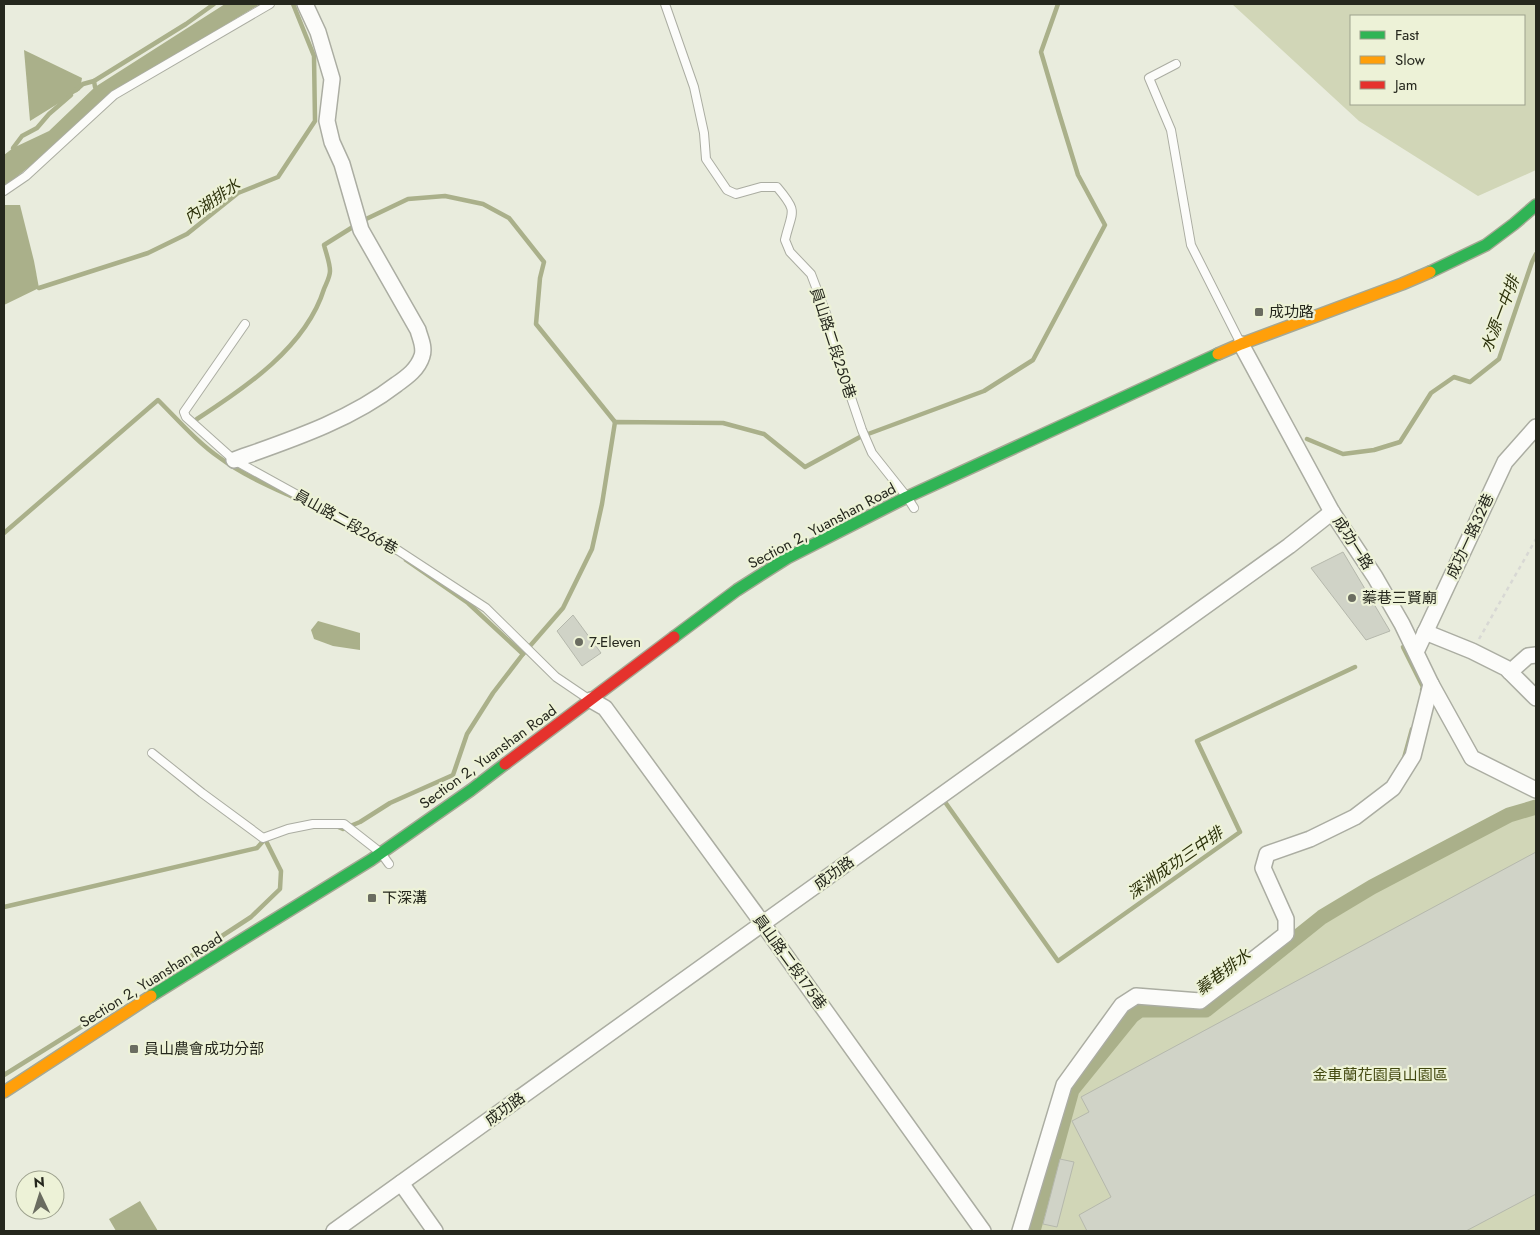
<svg xmlns="http://www.w3.org/2000/svg" width="1540" height="1235" font-family="Jost,'Noto Sans TC',sans-serif">
<style>
.green{fill:#d1d6b7;fill-rule:evenodd}
.water{fill:#aab08a}
.lines{fill:none;stroke-linecap:round;stroke-linejoin:round}
.stream{stroke:#aab08a;stroke-width:4.5}
.canal{stroke:#aab08a;stroke-width:15}
.building{fill:#d0d3c7;stroke:#b5b8ac}
.lane-casing{stroke:#abada2;stroke-width:10}
.street-casing{stroke:#abada2;stroke-width:18}
.fast-casing{stroke:#a5a894;stroke-width:14}
.slow-casing{stroke:#a5a894;stroke-width:14}
.jam-casing{stroke:#a5a894;stroke-width:14}
.path{stroke:#d8d8d4;stroke-width:2.5;stroke-dasharray:4 4;stroke-linecap:butt}
.lane{stroke:#fcfcfa;stroke-width:8}
.street{stroke:#fcfcfa;stroke-width:15}
.fast{stroke:#30b455;stroke-width:11}
.slow{stroke:#ff9f0a;stroke-width:11}
.jam{stroke:#e5322d;stroke-width:11}
.poi-dot{fill:#6a6c60;stroke:#edf2d7;stroke-width:2}
.labels{text-anchor:middle;dominant-baseline:central;stroke-width:4.5;stroke-linejoin:round;paint-order:stroke}
.poi-label{font-size:15px;fill:#25271d;stroke:#edf2d7;text-anchor:start}
.street-label{font-size:15px;fill:#25271d;stroke:#edf2d7}
.park-label{font-size:15px;fill:#42480f;stroke:#edf2d7}
.water-label{font-size:16px;font-style:italic;fill:#2d320b;stroke:#edf2d7}
</style>
<rect width="100%" height="100%" fill="#e9ecdd"/>
<g class="green">
<path d="M1232,4H1536V170L1478,196L1359,121ZM1351,16H1524V104H1351Z"/>
<polygon points="1536,812 1536,1231 1035,1231 1077,1091 1141,1014 1201,1016 1349,902 1506,816"/>
</g>
<g class="water">
<polygon points="225,4 260,4 116,91 49,151 4,187 4,155 13,148 49,131 95,87"/>
<polygon points="24,50 82,78 80,90 30,121"/>
<polygon points="4,205 20,205 34,261 39,288 4,305"/>
<polygon points="318,621 360,633 360,650 333,646 314,639 311,630"/>
<polygon points="140,1201 158,1231 116,1231 109,1219"/>
</g>
<g class="lines">
<g class="stream">
<polyline points="95,87 94,81 186,24 214,4"/>
<polyline points="76,90 83,84 94,81"/>
<polyline points="13,148 22,136 37,128 49,114 71,95"/>
<polyline points="39,288 148,253 187,234 238,193 278,177 315,121 314,56 293,4"/>
<path d="M197,419C245,388 306,347 324,289C326,284 330,277 330,271C330,263 326,253 324,245L364,220L408,199L445,196L483,204L509,218L544,262L540,278L536,324L615,422"/>
<polyline points="1307,439 1343,454 1374,450 1400,442 1431,393 1454,377 1470,382 1499,359 1532,262 1536,254"/>
<path d="M4,533L158,400C178,420 197,442 220,458C243,475 269,486 295,498"/>
<polyline points="406,560 468,603 523,654"/>
<polyline points="1403,647 1423,687 1422,690"/>
<polyline points="1404,758 1412,729"/>
<polyline points="945,802 1058,961 1240,832 1197,741 1355,667"/>
<polyline points="336,826 343,829 360,822 390,803 453,775 467,734 493,693 523,654 563,608 592,549 602,504 615,422 723,423 764,434 805,467 860,437 984,391 1033,360 1105,225 1078,175 1059,113 1041,52 1058,4"/>
<polyline points="4,907 257,848 265,839"/>
<polyline points="182,962 251,917 280,889 281,871 265,839 267,838"/>
<polyline points="4,1075 100,1015"/>
</g>
<polyline class="canal" points="1033,1231 1072,1090 1132,1016 1140,1010 1206,1010 1322,917 1372,887 1509,815 1536,807"/>
</g>
<g class="building">
<polygon points="1343,552 1390,631 1366,640 1311,568"/>
<polygon points="573,615 601,653 582,666 557,631"/>
<polygon points="1536,852 1536,1194 1466,1231 1087,1231 1079,1215 1111,1197 1072,1121 1089,1112 1081,1097"/>
<polygon points="1060,1159 1074,1162 1057,1227 1043,1224"/>
</g>
<g class="lines">
<defs>
<g id="lane">
<path d="M665,4L694,87L704,133L706,159L727,190L736,194L761,187H777C799,213 792,210 785,240L790,252L811,274L827,316L838,359L862,430L872,453L907,497L914,508"/>
<polyline points="1176,64 1149,78 1171,130 1191,245 1239,340"/>
<polyline points="4,191 26,176 114,95 270,4"/>
<polyline points="245,324 184,412 186,417 234,460 399,551 486,608 556,677 587,698"/>
<polyline points="152,753 202,793 263,838 288,829 313,824 344,824 381,853 389,864"/>
</g>
<g id="street">
<polyline points="1241,344 1332,512 1375,577 1402,624 1431,684 1472,758 1536,790"/>
<path d="M234,460C290,440 349,421 397,384C407,377 418,369 422,356C425,347 420,338 418,330L361,230L342,164L332,142L327,121L332,79L318,32L305,4"/>
<polyline points="1425,632 1472,651 1506,668 1536,698"/>
<polyline points="1416,652 1505,462 1536,427"/>
<polyline points="1510,672 1528,656 1536,655"/>
<polyline points="591,700 605,708 763,924 983,1231"/>
<polyline points="401,1183 435,1231"/>
<polyline points="334,1231 1289,546 1332,512"/>
<polyline points="1020,1231 1064,1085 1122,1005 1136,996 1200,1001 1286,934 1286,919 1263,868 1267,854 1310,839 1355,817 1393,788 1413,756 1431,684"/>
</g>
<g id="fast">
<polyline points="1430,272 1486,245 1514,224 1536,205"/>
<polyline points="674,637 737,590 787,558 907,497 1218,354"/>
<polyline points="151,996 371,860 471,790 505,764"/>
</g>
<g id="slow">
<polyline points="1218,354 1241,344 1402,284 1430,272"/>
<polyline points="4,1092 151,996"/>
</g>
<polyline id="jam" points="505,764 674,637"/>
</defs>
<use href="#lane" class="lane-casing"/>
<use href="#street" class="street-casing"/>
<use href="#fast" class="fast-casing"/>
<use href="#slow" class="slow-casing"/>
<use href="#jam" class="jam-casing"/>
<polyline class="path" points="1479,639 1536,539"/>
<use href="#lane" class="lane"/>
<use href="#street" class="street"/>
<use href="#fast" class="fast"/>
<use href="#slow" class="slow"/>
<use href="#jam" class="jam"/>
</g>
<g class="poi-dot">
<rect x="1254" y="307" width="10" height="10" rx="2.5"/>
<circle cx="1352" cy="598" r="5"/>
<circle cx="579" cy="642" r="5"/>
<rect x="367" y="893" width="10" height="10" rx="2.5"/>
<rect x="129" y="1044" width="10" height="10" rx="2.5"/>
</g>
<g class="labels">
<g class="poi-label">
<text x="1269" y="312">成功路</text>
<text x="1362" y="598">蓁巷三賢廟</text>
<text x="589" y="642">7-Eleven</text>
<text x="382" y="898">下深溝</text>
<text x="144" y="1049">員山農會成功分部</text>
</g>
<g class="street-label">
<text transform="translate(833 343) rotate(72)">員山路二段250巷</text>
<text transform="translate(346 522) rotate(29)">員山路二段266巷</text>
<text transform="translate(822 526) rotate(-28)">Section 2, Yuanshan Road</text>
<text transform="translate(1470 536) rotate(-65)">成功一路32巷</text>
<text transform="translate(1353 543) rotate(57)">成功一路</text>
<text transform="translate(488 757) rotate(-36)">Section 2, Yuanshan Road</text>
<text transform="translate(834 873) rotate(-36)">成功路</text>
<text transform="translate(790 962) rotate(54)">員山路二段175巷</text>
<text transform="translate(151 980) rotate(-32)">Section 2, Yuanshan Road</text>
<text transform="translate(505 1109) rotate(-36)">成功路</text>
</g>
<g class="park-label">
<text x="1380" y="1075">金車蘭花園員山園區</text>
</g>
<g class="water-label">
<text transform="translate(212 201) rotate(-35)">內湖排水</text>
<text transform="translate(1500 314) rotate(-69)">水源一中排</text>
<text transform="translate(1175 863) rotate(-35)">深洲成功三中排</text>
<text transform="translate(1223 972) rotate(-37)">蓁巷排水</text>
</g>
</g>
<rect width="1540" height="1235" fill="none" stroke="#25271d" stroke-width="10"/>
<rect x="1350" y="15" width="175" height="90" fill="#edf2d7" stroke="#9da18d"/>
<rect x="1360" y="31" width="25" height="8" fill="#30b455" stroke="#9da18d"/>
<text x="1395" y="40" font-size="15" fill="#25271d">Fast</text>
<rect x="1360" y="56" width="25" height="8" fill="#ff9f0a" stroke="#9da18d"/>
<text x="1395" y="65" font-size="15" fill="#25271d">Slow</text>
<rect x="1360" y="81" width="25" height="8" fill="#e5322d" stroke="#9da18d"/>
<text x="1395" y="90" font-size="15" fill="#25271d">Jam</text>
<g transform="translate(40 1195) rotate(356)"><circle r="24" fill="#edf2d7" stroke="#9da18d"/>
<path d="M0-4L9 19L0 12L-9 19Z" fill="#6a6c60"/>
<text y="-8" font-size="14" font-weight="bold" text-anchor="middle" fill="#25271d">N</text>
</g>
</svg>
